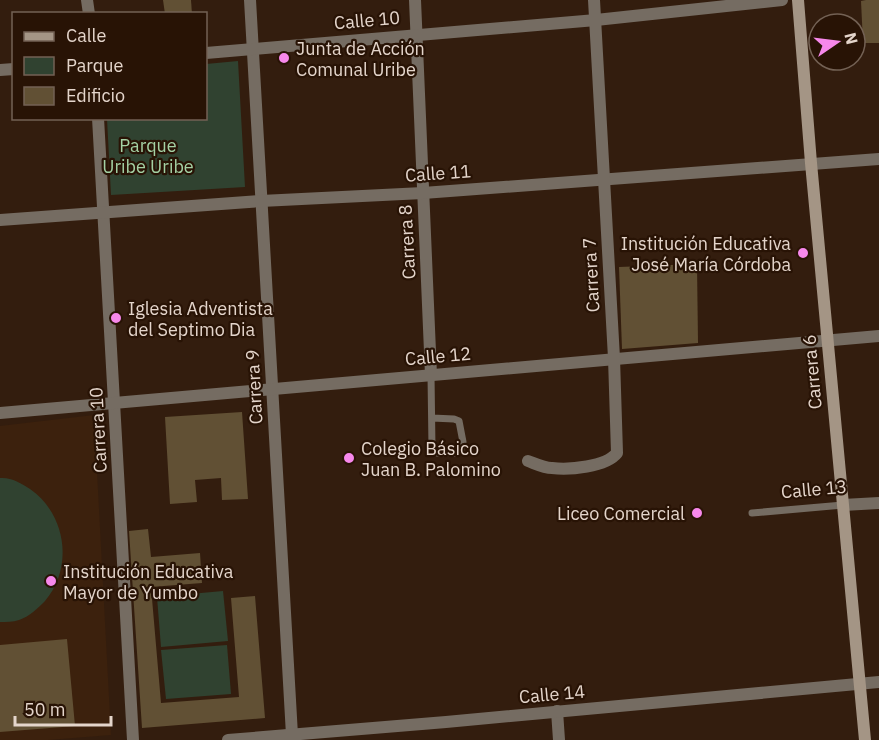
<svg xmlns="http://www.w3.org/2000/svg" width="879" height="740" font-family="'IBM Plex Sans',sans-serif">
<style>
.built{fill:#3c210d}
.green{fill:#304230}
.building{fill:#615034}
.lines{fill:none;stroke-linecap:round;stroke-linejoin:round}
.lane{stroke:#756c62;stroke-width:7}
.street{stroke:#756c62;stroke-width:12}
.secondary{stroke:#a49585;stroke-width:12}
.poi-dot{fill:#f788eb;stroke:#281305;stroke-width:2}
.labels{text-anchor:middle;dominant-baseline:central;stroke-width:4.5;stroke-linejoin:round;paint-order:stroke}
.street-label{font-size:18px;fill:#e4d5cb;stroke:#281305}
.poi-label{font-size:18px;fill:#e4d5cb;stroke:#281305;text-anchor:start}
.park-label{font-size:18px;fill:#a4d1a4;stroke:#281305}
</style>
<rect width="100%" height="100%" fill="#331d0e"/>
<polygon class="built" points="94,415 111,735 48,740 0,740 0,426"/>
<g class="green">
<polygon points="238,61 245,187 111,195 107,119 206,118 206,64"/>
<path d="M0,478C11,477 21,483 30,489C66,514 74,567 45,601C38,608 29,617 19,620C13,622 6,622 0,622Z"/>
<polygon points="223,591 228,641 161,647 157,597"/>
<polygon points="227,645 231,694 166,699 161,650"/>
</g>
<g class="building">
<polygon points="163,0 191,0 192,14 165,14"/>
<polygon points="866,0 879,0 879,43 863,43 861,1"/>
<polygon points="697,264 698,343 622,349 619,267"/>
<polygon points="242,412 248,499 222,500 221,478 195,480 197,502 170,504 165,417"/>
<polygon points="148,529 151,557 200,553 202,583 151,587 161,703 239,697 231,598 255,596 265,718 142,728 129,531"/>
<polygon points="67,639 75,726 0,732 0,645"/>
</g>
<g class="lines">
<g class="lane">
<polyline points="431,375 432,448 437,453 456,453 461,450 463,442 459,421 454,419 432,418"/>
<polyline points="752,513 843,505"/>
</g>
<g class="street">
<polyline points="87,0 89,14"/>
<polyline points="250,0 292,735"/>
<polyline points="415,0 431,375"/>
<polyline points="206,53 596,20 782,0"/>
<polyline points="0,70 14,69"/>
<polyline points="98,118 133,740"/>
<polyline points="0,220 261,201 423,193 879,159"/>
<polyline points="0,413 879,336"/>
<path d="M528,461C536,464 544,468 552,468C569,470 606,467 617,453L614,358L594,0"/>
<polyline points="843,505 879,503"/>
<polyline points="557,711 559,740"/>
<polyline points="228,740 446,722 879,682"/>
</g>
<polyline class="secondary" points="798,0 811,163 865,740"/>
</g>
<g class="poi-dot">
<circle cx="284" cy="58" r="6"/>
<circle cx="803" cy="253" r="6"/>
<circle cx="116" cy="318" r="6"/>
<circle cx="349" cy="458" r="6"/>
<circle cx="697" cy="513" r="6"/>
<circle cx="51" cy="581" r="6"/>
</g>
<g class="labels">
<g class="street-label">
<text transform="translate(367 20) rotate(-5)">Calle 10</text>
<text transform="translate(438 173) rotate(-4)">Calle 11</text>
<text transform="translate(407 242) rotate(-93)">Carrera 8</text>
<text transform="translate(591 275) rotate(-93)">Carrera 7</text>
<text transform="translate(438 356) rotate(-5)">Calle 12</text>
<text transform="translate(812 372) rotate(-95)">Carrera 6</text>
<text transform="translate(254 387) rotate(-93)">Carrera 9</text>
<text transform="translate(98 430) rotate(-93)">Carrera 10</text>
<text transform="translate(814 489) rotate(-5)">Calle 13</text>
<text transform="translate(552 694) rotate(-5)">Calle 14</text>
</g>
<g class="poi-label">
<text x="296" y="48">Junta de Acción<tspan x="296" dy="21">Comunal Uribe</tspan></text>
<text x="791" y="243" text-anchor="end">Institución Educativa<tspan x="791" dy="21">José María Córdoba</tspan></text>
<text x="128" y="308">Iglesia Adventista<tspan x="128" dy="21">del Septimo Dia</tspan></text>
<text x="361" y="448">Colegio Básico<tspan x="361" dy="21">Juan B. Palomino</tspan></text>
<text x="685" y="513" text-anchor="end">Liceo Comercial</text>
<text x="63" y="571">Institución Educativa<tspan x="63" dy="21">Mayor de Yumbo</tspan></text>
</g>
<g class="park-label">
<text x="148" y="145">Parque<tspan x="148" dy="21">Uribe Uribe</tspan></text>
</g>
</g>
<rect x="12" y="12" width="195" height="108" fill="#281305" stroke="#736154" stroke-width="1.5"/>
<rect x="24" y="32" width="30" height="9" fill="#a49585" stroke="#736154" stroke-width="1.5"/>
<text x="66" y="42" font-size="18" fill="#e4d5cb">Calle</text>
<rect x="24" y="57" width="30" height="18" fill="#304230" stroke="#736154" stroke-width="1.5"/>
<text x="66" y="72" font-size="18" fill="#e4d5cb">Parque</text>
<rect x="24" y="87" width="30" height="18" fill="#615034" stroke="#736154" stroke-width="1.5"/>
<text x="66" y="102" font-size="18" fill="#e4d5cb">Edificio</text>
<g transform="translate(837 42) rotate(76)"><circle r="28" fill="#281305" stroke="#736154" stroke-width="1.5"/>
<path d="M0-4.5L10 22L0 15L-10 22Z" fill="#f788eb"/>
<text y="-9" font-size="16" font-weight="bold" text-anchor="middle" fill="#e4d5cb">N</text>
</g>
<path d="M15 716v9h96v-9" fill="none" stroke="#e4d5cb" stroke-width="3"/>
<text x="24" y="716" font-size="18" fill="#e4d5cb" stroke="#281305" stroke-width="4.5" paint-order="stroke">50 m</text>
</svg>
